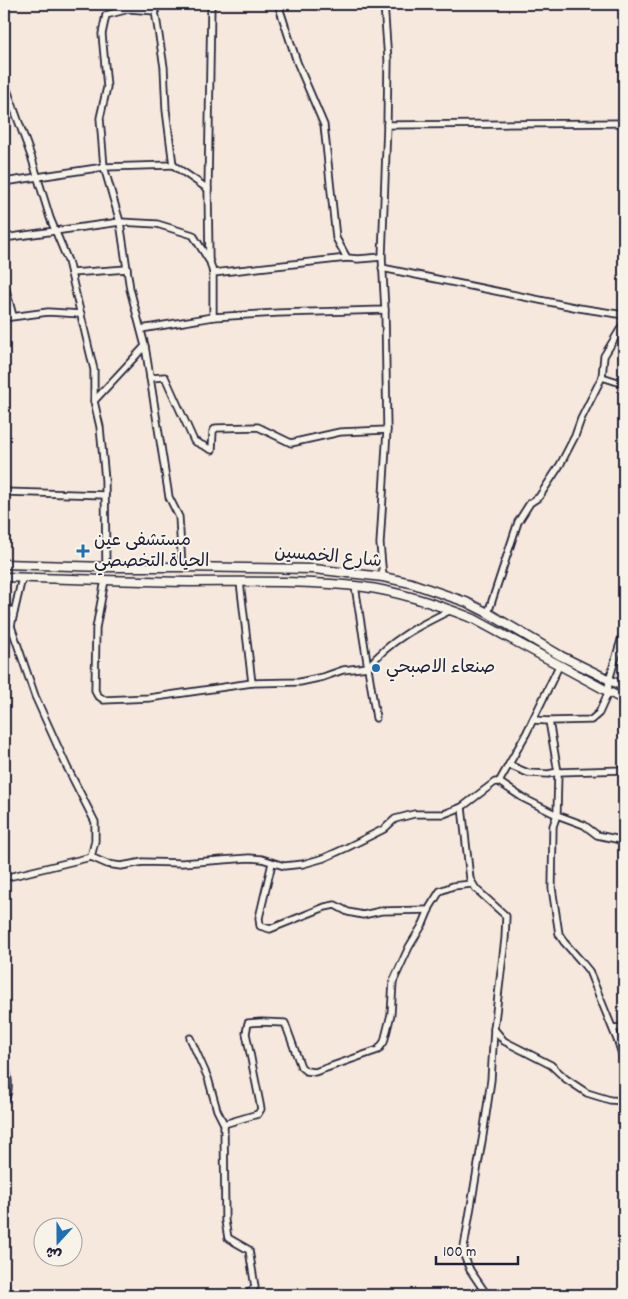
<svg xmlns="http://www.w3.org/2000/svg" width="628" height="1299" font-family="Dekko,'Playpen Sans Arabic',sans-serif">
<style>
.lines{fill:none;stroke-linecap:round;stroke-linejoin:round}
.minor-casing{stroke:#22223b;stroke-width:9}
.major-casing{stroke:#22223b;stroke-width:11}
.minor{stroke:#f7f3e8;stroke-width:5.5}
.major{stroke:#f7f3e8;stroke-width:8}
.poi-dot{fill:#1f6fb2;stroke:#f7f3e8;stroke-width:2}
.labels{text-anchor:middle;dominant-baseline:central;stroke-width:4;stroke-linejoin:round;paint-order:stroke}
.poi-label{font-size:18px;fill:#22223b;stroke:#f7f3e8;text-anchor:start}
.street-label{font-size:18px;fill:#22223b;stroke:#f7f3e8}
</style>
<rect width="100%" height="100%" fill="#f6e8dc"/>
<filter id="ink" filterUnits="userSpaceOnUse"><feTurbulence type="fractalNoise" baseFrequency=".02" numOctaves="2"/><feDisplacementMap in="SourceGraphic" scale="10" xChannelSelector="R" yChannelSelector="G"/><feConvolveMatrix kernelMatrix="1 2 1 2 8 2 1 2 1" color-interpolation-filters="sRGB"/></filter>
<g filter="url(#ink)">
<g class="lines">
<defs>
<g id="minor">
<polyline points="278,4 297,62 324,125 336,238 347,258 358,259 382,257 387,125 388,60 384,4"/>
<polyline points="129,9 155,11 164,67 166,110 173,165 208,189"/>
<polyline points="4,81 32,159 50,218 68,261 94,370 94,401 100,427 105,480 106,567"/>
<polyline points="387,125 624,123"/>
<polyline points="4,182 104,167 100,118 107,87 102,34 106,15 129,9 128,4"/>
<polyline points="4,238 120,222 104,167 173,165"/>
<polyline points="209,258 208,189 211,4"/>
<polyline points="382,268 579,308 624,315"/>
<polyline points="71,273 127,269"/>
<polyline points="213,273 347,258"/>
<polyline points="4,282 13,316"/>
<polyline points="385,310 387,430"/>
<polyline points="4,318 48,312 81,314"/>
<polyline points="141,329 213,317"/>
<polyline points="145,346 169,497 179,517 182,567"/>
<polyline points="602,377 604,356 624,323"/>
<polyline points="150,378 165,377 194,441 212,450 213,431 216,428 258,427 291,443 340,432 387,430 380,544 383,577"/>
<polyline points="94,401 145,346 130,289 120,222 157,224 193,235 210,262 213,273 213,317 278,313 385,310 382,257"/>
<polyline points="4,492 105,495"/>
<path d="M105,580L96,628L95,690L97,695L104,700L149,698L252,683L300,682L323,677L343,670L368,667C390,640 420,625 451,610"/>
<polyline points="240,582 252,683"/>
<polyline points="355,586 376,718"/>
<polyline points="4,607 14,612"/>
<polyline points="488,613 518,522 530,503 539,497 560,465 575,436 581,419 602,377 624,384"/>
<polyline points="4,632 11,626 22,578"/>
<polyline points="533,720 549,721 591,720 599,713 608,693 609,680 624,630"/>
<polyline points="549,721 558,772 557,815 553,826 552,888 559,934 564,942 580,960 589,971 618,1042 624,1061"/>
<polyline points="509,765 528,773 548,774 558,772 624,770"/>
<polyline points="499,782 526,734 559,666"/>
<polyline points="462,807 470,879 476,889 506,916 505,939 494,1029 504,1041 551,1065 566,1079 587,1093 610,1100 624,1101"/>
<polyline points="91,857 107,864 121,866 143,862 182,863 249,858 262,859 284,866 303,864 324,858 346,848 384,829 395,819 414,814 444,814 462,807 495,782 499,782 523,798 557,815 584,825 597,835 616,839 624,842"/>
<polyline points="272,863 259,918 260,926 270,929 325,907 335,905 348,912 363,915 381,911 429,910"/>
<polyline points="4,878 91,857 95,841 95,822 67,767 35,696 11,626"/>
<polyline points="613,1028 624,1027"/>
<polyline points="190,1038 208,1078 217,1110 224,1124 225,1221 228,1238 249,1250 255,1287 247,1295"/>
<path d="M4,1060C7,1072 12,1090 4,1101"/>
<polyline points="224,1124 258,1114 261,1109 246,1033 248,1023 261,1022 285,1023 301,1067 306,1071 315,1072 378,1050 384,1042 391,1014 393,982 409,947 423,924 430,907 440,891 453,886 472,884"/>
<polyline points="4,1282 8,1295"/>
<polyline points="487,1295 470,1270 463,1253 483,1135 491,1080 494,1029"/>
</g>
<g id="major">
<polyline points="4,564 106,567 182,567 314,569 383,577 411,583 466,602 488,613 561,656 624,687"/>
<path d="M4,577C66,579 128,581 190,582C248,582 307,580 364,587C402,592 439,605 474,619L624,700"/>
</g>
</defs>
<use href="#minor" class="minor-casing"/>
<use href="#major" class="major-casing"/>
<use href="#minor" class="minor"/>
<use href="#major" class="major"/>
</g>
</g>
<g class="poi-dot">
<path d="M80.5 543.5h5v5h5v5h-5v5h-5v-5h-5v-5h5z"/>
<circle cx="376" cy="668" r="5"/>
</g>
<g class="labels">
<g class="poi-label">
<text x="94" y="541">مستشفى عين<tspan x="94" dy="21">الحياة التخصصي</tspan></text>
<text x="386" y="668">صنعاء الاصبحي</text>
</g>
<g class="street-label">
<text transform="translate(328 558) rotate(5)">شارع الخمسين</text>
</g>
</g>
<rect width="628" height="1299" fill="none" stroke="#f7f3e8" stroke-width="20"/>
<rect x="10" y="10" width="608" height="1279" fill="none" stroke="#22223b" stroke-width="2" filter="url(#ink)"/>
<g transform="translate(58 1242) rotate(201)"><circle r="24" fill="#f7f3e8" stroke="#a29fa3"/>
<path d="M0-4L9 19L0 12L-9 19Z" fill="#1f6fb2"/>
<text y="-8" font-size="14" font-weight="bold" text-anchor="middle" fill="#22223b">ش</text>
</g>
<path d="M436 1256v8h82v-8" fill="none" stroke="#22223b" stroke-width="2.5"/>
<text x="443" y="1256" font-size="15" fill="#22223b" stroke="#f7f3e8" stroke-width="4" paint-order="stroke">100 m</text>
</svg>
